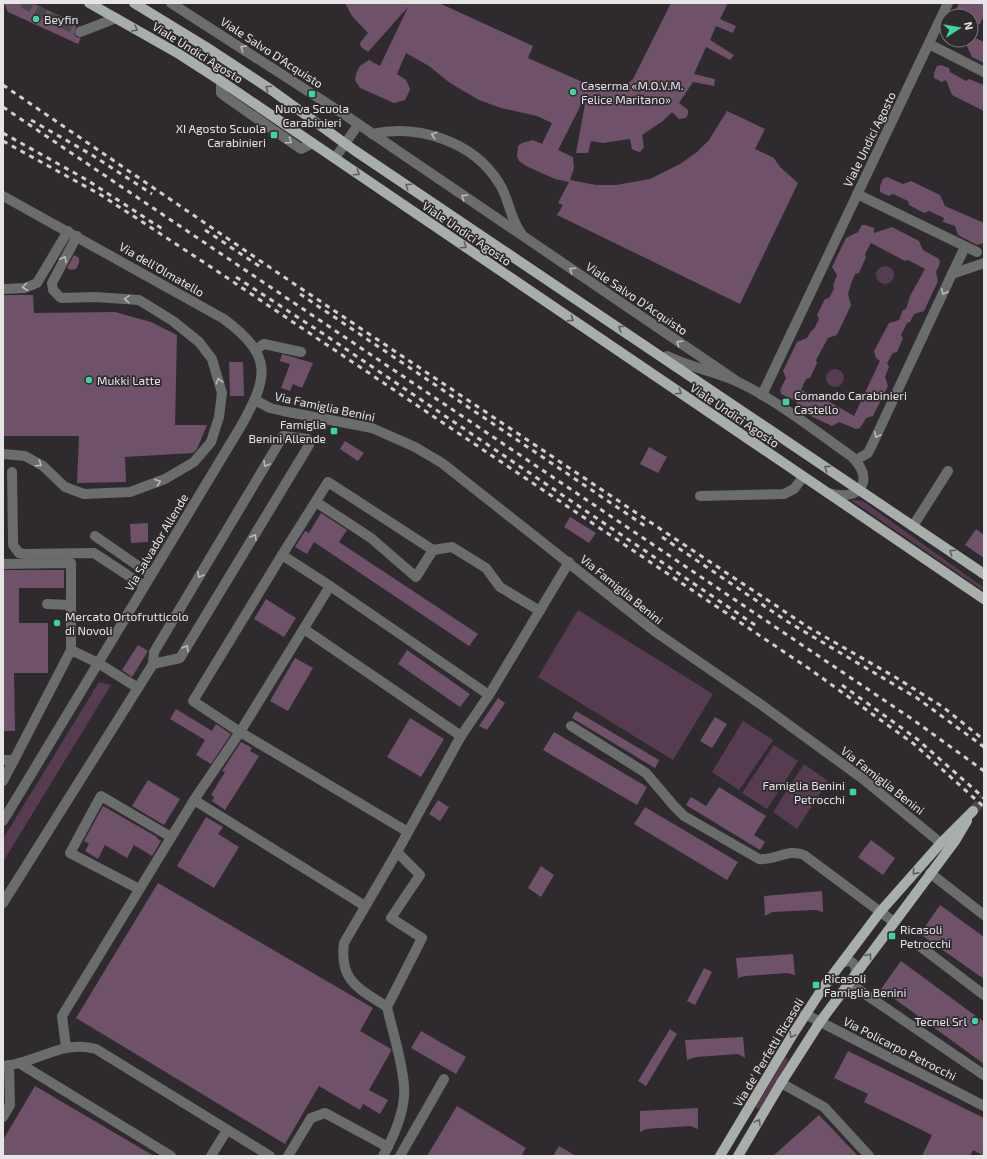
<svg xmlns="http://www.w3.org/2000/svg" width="987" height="1159" font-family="'Exo 2',sans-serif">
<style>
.green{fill:#573c51}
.building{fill:#6f5269;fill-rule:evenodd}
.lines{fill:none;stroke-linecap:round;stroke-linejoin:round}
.minor-tunnel{stroke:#4b464a;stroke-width:10;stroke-dasharray:10 5;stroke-linecap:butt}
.major-tunnel{stroke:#4b464a;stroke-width:10;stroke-dasharray:10 5;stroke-linecap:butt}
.minor{stroke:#6a6d6c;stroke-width:10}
.major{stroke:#a8afab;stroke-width:10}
.rail{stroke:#d0cdcf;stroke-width:3;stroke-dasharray:5 5;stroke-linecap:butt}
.oneway{stroke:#5f5f60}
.oneway2{stroke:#bbbabb}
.poi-dot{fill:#3dd4a3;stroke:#2f2a2e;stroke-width:1.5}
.labels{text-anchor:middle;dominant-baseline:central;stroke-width:3.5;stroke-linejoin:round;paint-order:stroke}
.poi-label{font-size:12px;fill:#e7e4e6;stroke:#2f2a2e;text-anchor:start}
.street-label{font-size:12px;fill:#e7e4e6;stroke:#2f2a2e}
</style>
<rect width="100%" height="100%" fill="#2f2a2e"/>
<g class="green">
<circle cx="885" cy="275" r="9"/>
<circle cx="835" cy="378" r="9"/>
<polygon points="852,500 863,501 984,588 984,591 852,501"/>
<polygon points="578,610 713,694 673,760 538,677"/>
<polygon points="99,682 111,685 3,862 3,839"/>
<polygon points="743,721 773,740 739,790 712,772"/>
<polygon points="774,745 798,761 767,809 742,793"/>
<polygon points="804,764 828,781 797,829 773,812"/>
<polygon points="786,1057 788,1061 760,1108 757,1109 756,1106"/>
</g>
<g class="building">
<polygon points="4,3 32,3 74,22 76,27 74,34 76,37 81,38 78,44 8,12"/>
<polygon points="345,3 439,3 533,46 528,58 603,91 614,90 626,85 633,79 671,3 728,3 720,19 736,26 733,33 716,26 710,40 734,55 730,60 706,47 694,74 715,79 714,86 693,82 679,103 688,110 688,114 686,118 679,119 672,112 663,121 642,135 644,147 640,152 636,151 632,149 630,139 603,143 591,141 588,153 576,153 587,93 558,150 573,157 574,168 570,180 596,185 616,185 650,179 680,164 697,152 709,140 727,111 765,129 755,149 774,158 780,167 798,183 740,304 557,215 563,205 558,203 569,182 555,179 526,166 519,161 517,156 518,146 522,143 533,140 542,144 552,123 537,116 501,108 479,100 450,83 429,66 406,53 397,74 406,80 409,86 410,90 405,100 394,103 360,88 355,80 356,74 360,66 369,60 380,66 408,7 368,52 361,47 360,43 368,33 352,16"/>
<polygon points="959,3 984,3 984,16 980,24 971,26 971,16 953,16"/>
<polygon points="971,36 984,42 984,63 972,57 964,40 971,40"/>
<polygon points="941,65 949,68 950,72 966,81 969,79 984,85 984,111 952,95 946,80 942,82 934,78 934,73 937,66"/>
<polygon points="887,177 903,184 911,181 940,195 945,206 984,223 984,243 977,245 958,235 955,226 943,222 944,218 929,211 924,213 909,205 908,201 893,194 889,196 880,192 880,186 883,179"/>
<path d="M862,225H865L874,228V233L892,227L919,241L923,250L939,259L940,263L936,272L938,281L924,311L914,314L910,322L907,323L901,335L903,338L897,352L893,353L887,363L889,367L885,377L888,386L873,416L866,418L860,428L856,429L839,422L832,426L800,411L796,401L781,394L780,390L786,378L783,371L797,342L807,338L811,331L814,329L819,319L817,315L825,299L829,298L834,289L833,286L837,275L832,267L846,238L858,232ZM871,243L905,261L908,260L925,269L910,296L906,309L903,310L899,320L889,323L874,351L876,358L880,361L854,416L821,397L818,398L801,390L806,379L810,378L817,363L816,360L828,338L837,335L851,305L848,294L851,284L855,274L859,273L866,257L865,254Z"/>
<polygon points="74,255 79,258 79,263 76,269 71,270 67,268"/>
<polygon points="3,295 33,295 34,313 115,312 151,322 177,335 175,425 207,425 197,449 193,453 125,457 126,482 77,483 79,436 3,436"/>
<polygon points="282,354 313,363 302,388 293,384 290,391 281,388 290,364 280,361"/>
<polygon points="229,362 243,362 244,396 230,396"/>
<polygon points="345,441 364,453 358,461 340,449"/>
<polygon points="649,447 667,457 658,473 640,464"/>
<polygon points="321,513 347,530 339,542 478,634 469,646 314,542 307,554 295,547 305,531 309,533"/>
<polygon points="570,517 596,533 589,543 564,527"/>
<polygon points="148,523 148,542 131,543 130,524"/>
<polygon points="976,529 984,535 984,558 965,545"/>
<polygon points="3,570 64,570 64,588 19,588 19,623 48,623 48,673 14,673 15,731 3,731"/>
<polygon points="266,599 296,618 284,637 254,619"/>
<polygon points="138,645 148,651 132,677 122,670"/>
<polygon points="407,650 470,694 460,707 398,664"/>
<polygon points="295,658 313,668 288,711 270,701"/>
<polygon points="498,698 505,703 487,730 479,726"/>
<polygon points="176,709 212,731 216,724 231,734 211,764 196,755 205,740 170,719"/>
<polygon points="576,711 659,760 655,768 572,718"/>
<polygon points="715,717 727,724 712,748 700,741"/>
<polygon points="410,718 444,739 421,777 387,757"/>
<polygon points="554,732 647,787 637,805 543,750"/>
<polygon points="241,742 252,748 250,751 259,756 225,810 212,801 214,797 211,795 225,772 222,771"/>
<polygon points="148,780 180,799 164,825 132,806"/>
<polygon points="719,787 766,816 754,835 765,842 760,850 686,805 691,797 706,806"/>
<polygon points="438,800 449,807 440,821 429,814"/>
<polygon points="103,806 157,837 157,838 161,841 152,856 134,845 127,858 105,845 98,859 85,851 89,844 84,841"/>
<polygon points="645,807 738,862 727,880 634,824"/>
<polygon points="206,817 223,827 218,834 239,847 214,888 177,866"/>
<polygon points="871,840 895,858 883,875 858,857"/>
<polygon points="541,866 554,875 541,897 528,888"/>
<polygon points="158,883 373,1008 360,1031 391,1049 391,1051 369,1090 388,1100 380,1114 363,1104 360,1110 319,1086 285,1144 76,1018"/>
<polygon points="822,891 823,912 816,910 772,912 765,916 764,896"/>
<polygon points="940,905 984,937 984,979 920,934"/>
<polygon points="793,954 795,975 787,973 745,976 738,978 736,958"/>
<polygon points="901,961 984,1022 984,1064 881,989"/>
<polygon points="704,968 712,972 695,1005 687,1001"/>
<polygon points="670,1029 677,1034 646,1086 638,1081"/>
<polygon points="421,1031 466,1057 456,1074 411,1048"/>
<polygon points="743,1037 745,1058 738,1054 696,1057 687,1060 685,1040"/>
<polygon points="848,1051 984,1118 984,1156 973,1150 970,1156 922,1156 932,1135 864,1102 868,1094 834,1078"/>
<polygon points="35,1086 154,1156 3,1156 3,1140"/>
<polygon points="457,1106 526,1148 521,1156 427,1156"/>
<polygon points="698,1108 698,1129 690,1126 646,1129 640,1132 640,1111"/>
<polygon points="819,1115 858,1156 773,1156"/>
<polygon points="559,1146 576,1156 553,1156"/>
</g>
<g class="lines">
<polyline class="minor-tunnel" points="23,3 80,32"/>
<polyline class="major-tunnel" points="973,811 984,798"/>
<g class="minor">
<polyline points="171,3 345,115 735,380"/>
<polyline points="80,32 116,18"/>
<polyline points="929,44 984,72"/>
<polyline points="221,81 221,93 226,97 301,149 313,143"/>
<path d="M372,134C418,124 473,141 499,183C509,198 510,219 521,233"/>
<polyline points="335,158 358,125"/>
<polyline points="857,194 977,252"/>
<path d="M3,196L224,319C273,356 269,376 241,426L3,821"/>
<polyline points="952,274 965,247"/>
<polyline points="3,289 25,288 37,283 68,231"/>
<polyline points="255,350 264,344 301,352"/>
<path d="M667,356C689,367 714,371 736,381C777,400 814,430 851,456C876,479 861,503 828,493"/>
<polyline points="762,395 948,3"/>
<polyline points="255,400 270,408 283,411 372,428 415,447 442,463 657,633 763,706 863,779 948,849"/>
<polyline points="3,454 25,456 43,466 65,487 84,494 130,492 165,479 194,462 211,442 219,417 222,393 212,359 199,342 173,321 139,300 95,297 61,298 53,290 52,283 77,236"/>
<polyline points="856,460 868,453 872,445 952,274 984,263"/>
<polyline points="12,472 13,540 13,545 19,553 25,554 94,553 144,586"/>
<polyline points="700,496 784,494 794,489 803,477"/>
<polyline points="316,502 371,538 416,577 433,550 328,482 282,555 330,586"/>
<polyline points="913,526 948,471"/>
<polyline points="95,536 151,575"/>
<polyline points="433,550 452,547 486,568 500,587 540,611"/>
<polyline points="282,555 193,701 240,732 408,832"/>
<polyline points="3,564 71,563 71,605 47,604"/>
<polyline points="71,605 71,650 98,663 138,688"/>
<polyline points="304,629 461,736"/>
<path d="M571,726L646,773L674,806L684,816L759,859C775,861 788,848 804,855L894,922"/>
<polyline points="3,760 14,760 71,650"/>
<polyline points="3,781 14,760"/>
<polyline points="194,800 365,906"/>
<polyline points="397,852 461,736 489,695 569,562"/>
<polyline points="930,873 984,915"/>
<polyline points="139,889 70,853 101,796 171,837"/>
<polyline points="3,903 153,664 154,652 283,436 308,439 309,445 180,658 153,664"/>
<polyline points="921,947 984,995"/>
<path d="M842,963L848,961C855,962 856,967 856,973"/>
<polyline points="849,983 984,1075"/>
<polyline points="805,1014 984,1106"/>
<polyline points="66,1047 62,1016 194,800 240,732 330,586 489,695"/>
<polyline points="19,1063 171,1156"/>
<path d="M3,1066C36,1064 62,1039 96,1049L270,1156"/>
<polyline points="781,1083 824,1107 869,1156"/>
<polyline points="3,1117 10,1105 9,1065"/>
<polyline points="211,1156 227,1130"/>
<polyline points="288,1156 311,1118 325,1113 388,1147"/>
<path d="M383,1156C394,1136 406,1108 404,1086C402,1059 393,1034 387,1007L422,938L391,918L420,875L397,852L344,943C339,982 359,988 387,1007"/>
<polyline points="400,1156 444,1079"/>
</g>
<g class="major">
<polyline points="89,3 179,54 221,81 984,599"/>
<polyline points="134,3 206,47 270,89 354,150 984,574"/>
<polyline points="720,1156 793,1034 822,989 880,912 941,843 973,811"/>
<polyline points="738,1156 781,1083 820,1022 955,841 967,821"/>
</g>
<g class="rail">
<polyline points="3,85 281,275 650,522 808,627 895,677 943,707 984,740"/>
<polyline points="3,107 912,719 984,771"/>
<polyline points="31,120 92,155 152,194"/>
<polyline points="3,133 87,180 164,230"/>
<polyline points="3,141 101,195 205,263 811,670 914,744 984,807"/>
<polyline points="205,230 262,268"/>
<polyline points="236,277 325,335 758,627"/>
<polyline points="300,294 648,528"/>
<polyline points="662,537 788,622 917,698 984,747"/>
<polyline points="842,685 917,739 984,798"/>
</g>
</g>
<defs><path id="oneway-chevron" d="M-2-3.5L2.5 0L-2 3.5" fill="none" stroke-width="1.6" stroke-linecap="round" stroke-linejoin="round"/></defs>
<g class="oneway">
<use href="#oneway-chevron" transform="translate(135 29) rotate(30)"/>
<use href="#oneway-chevron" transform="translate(268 88) rotate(-146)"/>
<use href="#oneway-chevron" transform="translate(357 173) rotate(34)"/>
<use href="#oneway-chevron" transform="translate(408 186) rotate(-146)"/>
<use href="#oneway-chevron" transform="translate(464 246) rotate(34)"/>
<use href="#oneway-chevron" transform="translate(571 319) rotate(34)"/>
<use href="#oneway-chevron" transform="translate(621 328) rotate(-146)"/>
<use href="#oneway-chevron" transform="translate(679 392) rotate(34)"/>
<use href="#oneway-chevron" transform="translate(827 468) rotate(-146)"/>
<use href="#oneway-chevron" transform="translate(952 552) rotate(-146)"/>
<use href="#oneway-chevron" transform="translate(915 872) rotate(131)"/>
<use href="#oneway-chevron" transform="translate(869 956) rotate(-53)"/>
<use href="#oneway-chevron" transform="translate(792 1035) rotate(121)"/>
<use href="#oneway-chevron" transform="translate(758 1122) rotate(-59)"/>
</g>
<g class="oneway2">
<use href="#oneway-chevron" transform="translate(243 48) rotate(-147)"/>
<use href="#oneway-chevron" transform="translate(434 135) rotate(-163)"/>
<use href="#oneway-chevron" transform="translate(289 141) rotate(35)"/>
<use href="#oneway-chevron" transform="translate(464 197) rotate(-146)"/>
<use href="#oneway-chevron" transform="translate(64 259) rotate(-61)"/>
<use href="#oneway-chevron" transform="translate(572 270) rotate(-146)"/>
<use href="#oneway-chevron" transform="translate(25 287) rotate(173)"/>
<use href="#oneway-chevron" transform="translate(944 292) rotate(115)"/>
<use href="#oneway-chevron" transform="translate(127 299) rotate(-176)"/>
<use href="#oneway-chevron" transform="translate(679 343) rotate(-146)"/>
<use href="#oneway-chevron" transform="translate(219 381) rotate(-105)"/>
<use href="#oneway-chevron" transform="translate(877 435) rotate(116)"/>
<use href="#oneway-chevron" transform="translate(39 464) rotate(34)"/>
<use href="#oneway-chevron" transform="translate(266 464) rotate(121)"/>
<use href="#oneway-chevron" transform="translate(158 482) rotate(-20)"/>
<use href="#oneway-chevron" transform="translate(254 537) rotate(-59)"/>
<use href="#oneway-chevron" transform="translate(200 575) rotate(121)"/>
<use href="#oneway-chevron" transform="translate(186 648) rotate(-59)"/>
</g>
<g class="poi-dot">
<circle cx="36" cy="19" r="4"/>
<circle cx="573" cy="92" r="4"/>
<rect x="308" y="90" width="8" height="8" rx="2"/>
<rect x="270" y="131" width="8" height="8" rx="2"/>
<circle cx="89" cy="380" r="4"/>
<rect x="782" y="398" width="8" height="8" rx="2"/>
<rect x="330" y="427" width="8" height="8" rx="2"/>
<circle cx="57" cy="623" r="4"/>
<rect x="849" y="788" width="8" height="8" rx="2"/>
<rect x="888" y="932" width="8" height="8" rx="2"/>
<rect x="812" y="981" width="8" height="8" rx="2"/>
<circle cx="975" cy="1021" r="4"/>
</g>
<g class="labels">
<g class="poi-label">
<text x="44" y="19">Beyfin</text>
<text x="581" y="85">Caserma «M.O.V.M.<tspan x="581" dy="14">Felice Maritano»</tspan></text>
<text x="312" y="108" text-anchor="middle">Nuova Scuola<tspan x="312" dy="14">Carabinieri</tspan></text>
<text x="266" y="128" text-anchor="end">XI Agosto Scuola<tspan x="266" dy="14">Carabinieri</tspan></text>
<text x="97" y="380">Mukki Latte</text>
<text x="794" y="395">Comando Carabinieri<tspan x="794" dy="14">Castello</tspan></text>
<text x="326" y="424" text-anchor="end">Famiglia<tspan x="326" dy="14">Benini Allende</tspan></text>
<text x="65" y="616">Mercato Ortofrutticolo<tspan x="65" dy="14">di Novoli</tspan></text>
<text x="845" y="785" text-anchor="end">Famiglia Benini<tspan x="845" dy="14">Petrocchi</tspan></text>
<text x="900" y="929">Ricasoli<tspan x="900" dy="14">Petrocchi</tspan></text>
<text x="824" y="978">Ricasoli<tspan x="824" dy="14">Famiglia Benini</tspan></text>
<text x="967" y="1021" text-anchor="end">Tecnel Srl</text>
</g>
<g class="street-label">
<text transform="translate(198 52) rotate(32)">Viale Undici Agosto</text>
<text transform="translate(272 52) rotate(33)">Viale Salvo D'Acquisto</text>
<text transform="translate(869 139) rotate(-64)">Viale Undici Agosto</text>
<text transform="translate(467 233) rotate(34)">Viale Undici Agosto</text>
<text transform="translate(162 269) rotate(30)">Via dell'Olmatello</text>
<text transform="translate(637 298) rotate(34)">Viale Salvo D'Acquisto</text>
<text transform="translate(325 406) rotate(12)">Via Famiglia Benini</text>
<text transform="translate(735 415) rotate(34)">Viale Undici Agosto</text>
<text transform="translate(156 542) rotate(-59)">Via Salvador Allende</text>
<text transform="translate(622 589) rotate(39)">Via Famiglia Benini</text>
<text transform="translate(883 780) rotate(38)">Via Famiglia Benini</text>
<text transform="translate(900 1048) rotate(27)">Via Policarpo Petrocchi</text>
<text transform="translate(768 1052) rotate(-59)">Via de' Perfetti Ricasoli</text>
</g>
</g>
<rect width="987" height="1159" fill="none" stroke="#e7e4e6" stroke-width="8"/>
<g transform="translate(959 28) rotate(78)"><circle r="19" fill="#2f2a2e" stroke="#797478"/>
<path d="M0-3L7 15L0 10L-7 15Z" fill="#3dd4a3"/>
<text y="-6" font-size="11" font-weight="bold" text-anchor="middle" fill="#e7e4e6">N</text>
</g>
</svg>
